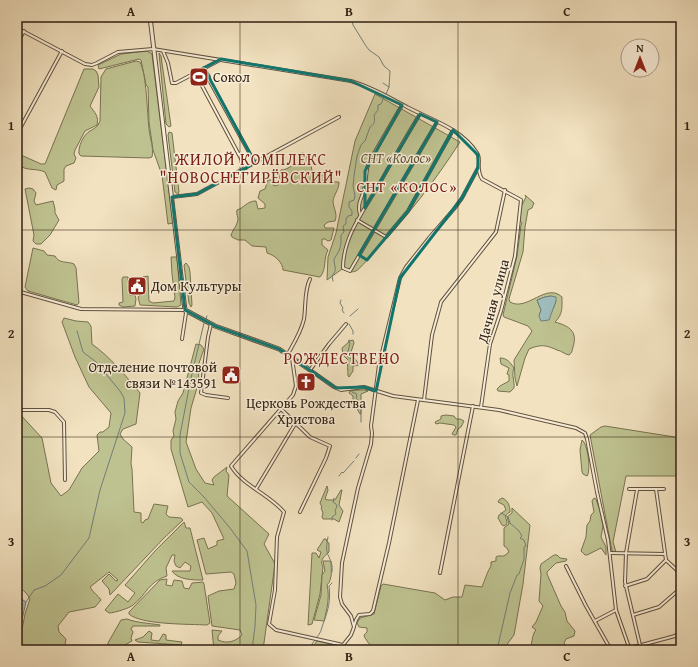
<svg xmlns="http://www.w3.org/2000/svg" width="698" height="667" font-family="'Gentium Book Plus',serif">
<style>
.green{fill:#bec290;stroke:#787251;fill-rule:evenodd}
.water{fill:#9ebcbb;stroke:#727e77}
.lines{fill:none;stroke-linecap:round;stroke-linejoin:round}
.stream{stroke:#727e77;stroke-width:1}
.minor-casing{stroke:#61513e;stroke-width:4}
.tertiary-casing{stroke:#61513e;stroke-width:5}
.minor{stroke:#f7ecd6;stroke-width:2}
.tertiary{stroke:#f7ecd6;stroke-width:3}
.marked{fill:none;stroke:#0f766e;stroke-width:3;stroke-linejoin:round}
.grid{fill:none;stroke:#312112;stroke-width:1;stroke-opacity:0.55}
.labels{text-anchor:middle;dominant-baseline:central;stroke-width:3;stroke-linejoin:round;paint-order:stroke}
.poi-label{font-size:14px;fill:#312112;stroke:#f7ecd6;text-anchor:start}
.park-label{font-size:14px;font-style:italic;fill:#5b5138;stroke:#f7ecd6}
.street-label{font-size:14px;fill:#312112;stroke:#f7ecd6}
.neighbourhood-label{font-size:15px;letter-spacing:1px;fill:#7a1f14;stroke:#f7ecd6}
.quarter-label{font-size:16px;letter-spacing:1px;fill:#7a1f14;stroke:#f7ecd6}
.neatline{fill:none;stroke:#312112;stroke-width:1.5}
.grid-label{font-size:13px;text-anchor:middle;font-weight:bold;fill:#312112}
</style>
<rect width="100%" height="100%" fill="#f2e2c0"/>
<filter id="stains"><feTurbulence type="fractalNoise" baseFrequency=".005" numOctaves="4"/><feColorMatrix values="0 0 0 0 .2 0 0 0 0 .09 0 0 0 0 .02 0 0 0 .5 -.17"/></filter>
<radialGradient id="worn" r=".72"><stop offset=".6" stop-color="#630" stop-opacity="0"/><stop offset="1" stop-color="#630" stop-opacity=".3"/></radialGradient>
<g class="green">
<polygon points="147,51 152,54 173,223 168,224 162,175 153,150 149,122 148,87 146,85 141,60 139,59 99,69 98,65 121,54"/>
<polygon points="159,53 161,56 171,126 169,127 166,124"/>
<path d="M136,61L140,62C147,76 147,112 149,129C150,138 154,149 152,157L149,158L81,156L79,154C78,147 83,135 90,131C93,129 96,128 98,125L100,121L101,77L106,69Z"/>
<path d="M84,69H93L96,71L98,75L99,87L90,106C95,113 99,116 97,125L85,131L75,150L74,154L76,158L74,163L66,166L64,169V181L57,185L56,190L52,188L45,172C36,168 28,171 20,166L19,158L21,155L41,164H45Z"/>
<path d="M375,94L460,142C435,181 407,217 375,251C370,256 362,267 356,271C351,273 347,271 342,269L327,280L328,257L336,233L355,141Z"/>
<polygon points="169,132 172,133 179,192 178,194 175,192 168,135"/>
<path d="M301,153H304L311,165L312,171L314,173L329,177L331,182H339C339,190 334,194 333,201C333,208 338,213 335,221L328,222L324,225L325,228H334L331,240L328,241L325,239H322V245L328,250C323,259 327,269 320,277L283,270C283,263 275,255 267,253L266,247L252,246L245,240H238L232,237L231,235C233,229 237,226 238,220C238,216 236,214 237,210C244,208 247,201 256,201L258,209L265,208V204L258,198L260,191L265,189L268,180H272L273,185L276,186L279,184V176L281,170C288,170 292,164 299,164L300,161L299,155Z"/>
<polygon points="29,188 33,189 36,193 34,201 36,205 53,201 55,209 55,213 59,220 50,235 41,244 36,244 33,241 34,235 25,189"/>
<path d="M525,195L534,203L532,208L528,210L525,227L523,252L509,299L510,302C527,312 546,282 562,297C562,308 563,314 555,322C569,326 578,331 573,347C572,351 572,353 569,355C564,354 562,351 557,350C546,345 541,344 529,349L525,358L517,386L515,378L514,360L532,331L528,326L504,317L503,315L517,256L521,225L522,223L520,221L521,207L526,197ZM551,296L556,301L553,309L539,316L541,310L537,300L545,297Z"/>
<path d="M33,248L44,251L47,255L55,256C59,264 67,261 74,264L76,268L79,303L77,305L28,291L25,287Z"/>
<polygon points="171,257 176,257 177,258 181,305 177,307 140,305 138,297 143,293 143,277 148,276 149,301 153,303 174,301 175,297 172,274"/>
<polygon points="186,263 189,267 190,272 192,305 191,307 189,303 184,265"/>
<polygon points="123,277 128,277 129,293 130,295 135,295 136,299 135,306 123,307 119,305 119,303 123,302 122,279"/>
<path d="M64,318L76,321L88,322L91,326L92,344C110,357 126,376 140,393L136,424L123,429L120,434L123,439L132,447L131,464L132,469L134,512L141,513V522L143,523L145,520L148,519L154,504L168,506L166,514L169,517L181,518L183,520L164,538L110,595L109,589L102,581L109,574L116,581L118,580L109,572L90,587C93,593 98,595 101,600L95,607L69,612L58,626L59,632L66,639L64,650H18L25,614L30,599C27,594 24,589 17,588V408L19,410L17,411L42,438L51,483L61,496L69,490L82,468L99,451L97,435L100,432H103L109,427L111,413L89,387L75,357L62,322Z"/>
<path d="M353,340L354,343L351,352L359,365L353,366V371L349,377L348,376C348,370 347,365 348,360L343,355L342,348L350,341Z"/>
<path d="M196,344L201,345L204,349L198,366L199,381L191,408L186,442L196,469L205,483L214,485L212,480L214,477L227,467L226,471L229,475L227,496L269,534L264,544L275,564L263,650H214L212,630L222,631L218,636V640C227,644 235,642 242,635L240,630L212,626L208,596L219,591L234,589L236,583L234,574L231,572L206,574L197,540L204,538L208,549L217,545V541L224,539L212,513L202,502L188,507L171,449V440L174,436L173,431L176,419L175,412L178,401L183,393Z"/>
<path d="M500,358C507,358 510,362 514,368C511,375 515,381 514,388L510,392L498,391L497,389L500,386L509,381V375L507,374L509,368L501,364Z"/>
<polygon points="357,390 365,390 368,391 361,394 361,405 365,408 361,409 361,414 360,414 356,407 350,404 353,402 353,396 349,393 350,391"/>
<polygon points="446,415 454,416 456,419 460,419 464,421 461,427 458,429 456,435 454,435 452,434 456,427 454,425 440,423 436,424 435,422 441,419 441,416"/>
<polygon points="605,426 681,438 681,484 677,476 626,476 613,542 616,552 612,551 590,435 601,427"/>
<path d="M582,440C588,444 591,471 587,476L583,474L582,472L580,450Z"/>
<polygon points="327,486 328,490 325,499 328,500 335,500 341,490 342,490 339,505 343,511 339,522 334,519 323,519 322,517 323,513 321,508 322,507 320,503"/>
<path d="M502,498C508,500 510,506 510,512C502,517 507,517 507,524L504,526L502,525L498,518L499,515L506,510L504,505L498,502L499,500Z"/>
<polygon points="594,498 596,499 600,511 603,526 601,537 606,547 606,555 601,548 587,555 585,555 581,551 586,537 587,525 590,521 591,515 594,512 592,501"/>
<path d="M512,508L530,525L523,584L514,635L508,643L504,650H475L469,646L461,650H373C371,645 365,640 364,635L367,632V628L359,627L357,623L360,618L374,614L381,586L383,584L435,593L445,600L453,597H462L465,585L482,587C485,580 487,572 491,566V562L496,561V557L498,556H504L509,552L507,548L504,546V528L509,524L507,517L512,513Z"/>
<path d="M184,522L186,528H190L203,580C193,580 178,580 172,571H190L191,566L185,562L180,568L176,566L174,561L175,555H172L166,568L167,576C148,582 147,594 133,605C130,608 114,613 109,613L105,610L118,594L128,602L135,593L125,585L155,551Z"/>
<path d="M324,539H326L327,542L329,543V552C325,556 319,559 323,567L320,594L312,624L308,625L312,553H316L319,558L321,552L317,550Z"/>
<path d="M554,555H557L560,558L567,559L566,561L556,563L547,572V574L561,606L565,612L567,621L575,631L574,636L566,639L564,643L566,647H571L576,650H530C532,644 532,634 536,630L532,627L536,622L543,606L539,601L541,574L540,568L541,564Z"/>
<path d="M323,561H331C331,569 333,579 327,585C330,596 327,609 324,621L314,620L321,595L322,575L325,571Z"/>
<path d="M167,579L166,585L172,586L174,580L182,581L184,588L189,589L192,583L203,582L204,584L210,623L207,625C190,624 141,625 129,614V612L160,580Z"/>
<path d="M127,619C138,623 148,623 160,625V626H133L131,629L133,632L131,638L132,641L116,650H106V648L108,647V643L121,620Z"/>
<polygon points="149,631 152,633 151,640 159,641 163,634 166,635 166,640 182,642 181,645 138,642 135,640 143,637"/>
<polygon points="317,641 341,646 342,650 314,650 314,645"/>
</g>
<g class="water">
<polygon points="551,296 556,297 556,301 549,320 541,321 539,316 541,310 537,300 545,297"/>
<polygon points="17,596 26,602 17,642"/>
</g>
<g class="lines">
<g class="stream">
<polyline points="351,17 353,25 366,46 369,50 379,57 384,66 390,71 389,87 386,94"/>
<polyline points="383,83 389,87"/>
<path d="M333,281L332,276C338,269 334,267 334,259C341,248 341,248 341,235L344,232L343,226L346,224V219L348,216L352,215V211L349,207V202L354,200L355,196L353,186L354,176L357,156L361,145L365,141L370,127C375,124 375,120 374,115L378,110V105L381,104L384,97"/>
<polyline points="341,300 340,303 343,308 342,310 344,313"/>
<polyline points="350,316 358,309"/>
<polyline points="206,319 207,316"/>
<polyline points="204,323 191,378 180,435 180,453 189,482 204,497 230,528 247,551 256,605 255,626 252,650"/>
<polyline points="349,324 353,331 353,334"/>
<polyline points="350,340 348,341 350,343 347,356 355,362 356,366"/>
<polyline points="351,390 353,393 356,393 357,395 356,395 357,396 356,398 358,400 356,401 361,404 361,422"/>
<polyline points="356,458 359,454"/>
<polyline points="339,476 342,472 343,473 354,461"/>
<polyline points="332,520 332,517 336,514 335,510 337,507 336,504 333,502 334,498"/>
<path d="M328,537C327,543 325,550 329,557C331,562 333,565 332,572"/>
<polyline points="26,602 34,590 45,586 61,575 89,538 100,490 125,413 124,398 120,391 96,362 83,352 77,331"/>
<path d="M316,638C321,633 321,630 323,624C328,611 331,600 329,586L332,583"/>
<polyline points="312,650 312,644 315,640"/>
<polyline points="497,650 510,593 517,575 519,574 524,559 524,547 526,546 524,540 520,538 522,536 519,531 510,523 508,517 501,513"/>
</g>
<defs>
<g id="minor">
<path d="M17,28L85,64L92,65L97,63L118,52L153,49L351,81C372,87 390,98 409,108C432,120 462,129 477,153C482,160 475,168 482,179L521,200L515,256L501,311L490,344L481,407"/>
<polyline points="17,43 24,31"/>
<polyline points="163,51 168,63 172,83 176,83 220,60"/>
<polyline points="194,74 199,83 209,77 204,68"/>
<polyline points="208,78 255,163"/>
<polyline points="200,82 246,168"/>
<path d="M420,114C405,138 391,163 377,188C362,213 343,238 343,268L350,271L437,122"/>
<polyline points="17,134 62,51"/>
<polyline points="172,197 197,194 339,117"/>
<path d="M360,214C356,204 364,195 365,185C367,176 365,172 369,162L402,105"/>
<polyline points="357,220 386,237 408,211 453,130"/>
<polyline points="17,291 81,309 185,310 186,313 182,339"/>
<polyline points="211,324 208,337 201,393 206,395 228,398"/>
<polyline points="346,324 329,344 310,370 334,387 341,390 364,387 393,396 499,410 576,428 585,433 587,439 597,492 608,540 616,610 630,650"/>
<path d="M288,354C294,343 301,332 304,319C306,306 304,291 310,279"/>
<path d="M292,358L296,386L293,395L231,466C243,486 269,494 284,512L277,537L275,590L269,624L276,630L343,645L351,635L354,627L351,616L342,604L340,597L342,563L358,488L371,444L372,433L371,426L379,365L400,278L406,267L429,238L454,209L462,198L478,168"/>
<polyline points="424,400 432,335 440,306 441,302 496,232 505,190"/>
<polyline points="17,406 22,410 49,410 55,412 64,422 65,480"/>
<polyline points="281,409 310,437 330,446 326,458 300,512"/>
<polyline points="256,489 295,424"/>
<polyline points="629,489 664,489"/>
<polyline points="656,489 666,560 681,574"/>
<polyline points="637,490 626,553 625,582 640,645"/>
<polyline points="610,553 665,554"/>
<polyline points="566,566 586,606 611,650"/>
<polyline points="440,573 473,406"/>
<polyline points="625,586 647,579 666,560"/>
<polyline points="633,615 659,607 681,588"/>
<polyline points="595,621 616,610"/>
<polyline points="354,626 356,620 359,615 370,614 373,611 389,543 418,400"/>
<polyline points="630,648 675,636 681,632"/>
</g>
<polyline id="tertiary" points="150,17 185,310 215,326 279,349 310,370"/>
</defs>
<use href="#minor" class="minor-casing"/>
<use href="#tertiary" class="tertiary-casing"/>
<use href="#minor" class="minor"/>
<use href="#tertiary" class="tertiary"/>
</g>
<path class="marked" d="M221,59L351,81L402,105L365,171V208L420,114L437,122L359,255L367,260L408,211L453,130L478,155V168L462,198L400,278L376,391L364,387L336,388L279,349L215,326L185,310L172,197L197,194L255,163L204,68Z"/>
<path class="grid" d="M240,17V650M458,17V650M17,230H681M17,437H681"/>
<defs>
<symbol id="stadium-square" viewBox="-11 -11 22 22"><rect x="-9" y="-9" width="18" height="18" rx="4" fill="#8f2418" stroke="#f7ecd6"/><path d="M0-5a6.5 5 0 1 0 0 10a6.5 5 0 1 0 0-10ZM-3.5-1.8h7v3.6h-7Z" fill="#fff"/></symbol>
<symbol id="civic-square" viewBox="-11 -11 22 22"><rect x="-9" y="-9" width="18" height="18" rx="4" fill="#8f2418" stroke="#f7ecd6"/><path d="M-.6-6.5H3V-4.5H.6V-3L4-1V1h2V6H-6V1h2V-1L-.6-3ZM-1.2 2.5V6h2.4V2.5Z" fill="#fff"/></symbol>
<symbol id="church-square" viewBox="-11 -11 22 22"><rect x="-9" y="-9" width="18" height="18" rx="4" fill="#8f2418" stroke="#f7ecd6"/><path d="M-1.2-6h2.4v3.5h3.3v2.4h-3.3V6h-2.4V-.1h-3.3v-2.4h3.3Z" fill="#fff"/></symbol>
</defs>
<g fill-rule="evenodd">
<use href="#stadium-square" x="188" y="66" width="22" height="22"/>
<use href="#civic-square" x="126" y="275" width="22" height="22"/>
<use href="#civic-square" x="220" y="364" width="22" height="22"/>
<use href="#church-square" x="295" y="371" width="22" height="22"/>
</g>
<g class="labels">
<g class="poi-label">
<text x="213" y="77">Сокол</text>
<text x="151" y="286">Дом Культуры</text>
<text x="217" y="367" text-anchor="end">Отделение почтовой<tspan x="217" dy="16">связи №143591</tspan></text>
<text x="306" y="403" text-anchor="middle">Церковь Рождества<tspan x="306" dy="16">Христова</tspan></text>
</g>
<g class="park-label">
<text x="396" y="158">СНТ «Колос»</text>
</g>
<g class="street-label">
<text transform="translate(493 301) rotate(-75)">Дачная улица</text>
</g>
<g class="neighbourhood-label">
<text x="407" y="186">СНТ «КОЛОС»</text>
</g>
<g class="quarter-label">
<text x="251" y="159">ЖИЛОЙ КОМПЛЕКС<tspan x="251" dy="18">"НОВОСНЕГИРЁВСКИЙ"</tspan></text>
<text x="342" y="358">РОЖДЕСТВЕНО</text>
</g>
</g>
<rect width="698" height="667" fill="none" stroke="#f2e2c0" stroke-width="44"/>
<g transform="translate(640 58)"><circle r="19" fill="#f7ecd6" stroke="#a89b88"/>
<path d="M0-3L7 15L0 10L-7 15Z" fill="#8f2418"/>
<text y="-6" font-size="11" font-weight="bold" text-anchor="middle" fill="#312112">N</text>
</g>
<rect x="22" y="22" width="654" height="623" class="neatline"/>
<g class="grid-label">
<text x="131" y="16">A</text>
<text x="349" y="16">B</text>
<text x="567" y="16">C</text>
<text x="11" y="130">1</text>
<text x="687" y="130">1</text>
<text x="11" y="338">2</text>
<text x="687" y="338">2</text>
<text x="11" y="546">3</text>
<text x="687" y="546">3</text>
<text x="131" y="661">A</text>
<text x="349" y="661">B</text>
<text x="567" y="661">C</text>
</g>
<rect width="100%" height="100%" filter="url(#stains)"/>
<rect width="100%" height="100%" fill="url(#worn)"/>
</svg>
